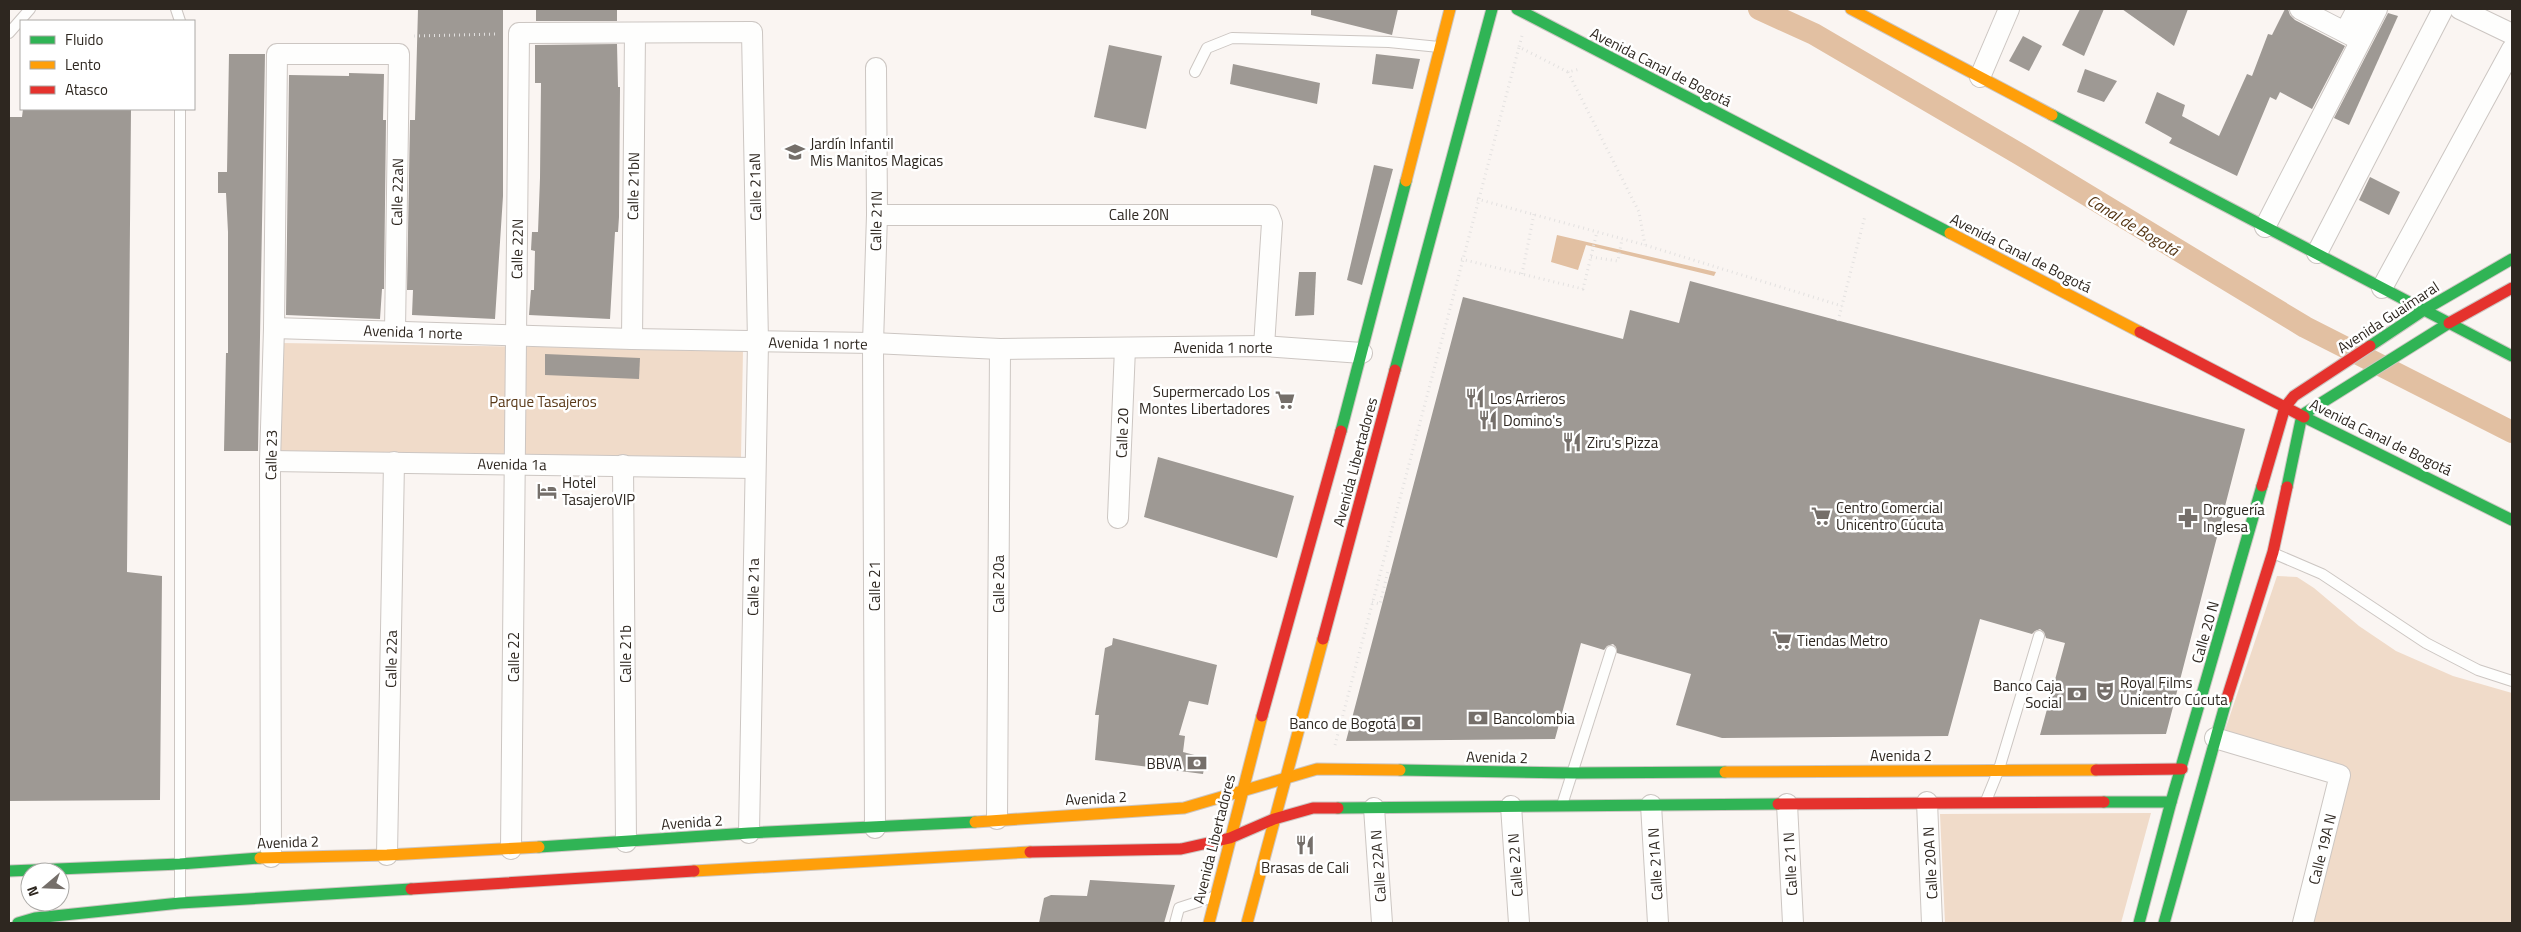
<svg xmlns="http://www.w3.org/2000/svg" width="2521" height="932" font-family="'Titillium Web',sans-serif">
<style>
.green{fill:#f0dbc9}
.water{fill:#e2c0a2}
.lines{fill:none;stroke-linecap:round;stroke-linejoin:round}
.canal{stroke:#e2c0a2;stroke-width:22}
.building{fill:#9e9994}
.lane-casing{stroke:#ccc6c2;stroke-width:12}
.street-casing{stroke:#ccc6c2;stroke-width:22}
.fast-casing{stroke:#ccc6c2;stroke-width:13}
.slow-casing{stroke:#ccc6c2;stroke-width:13}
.jam-casing{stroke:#ccc6c2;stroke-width:13}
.path{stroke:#e3e1e0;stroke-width:3;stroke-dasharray:1 4;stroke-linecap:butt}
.lane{stroke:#fefefd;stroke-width:10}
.street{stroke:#fefefd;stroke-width:20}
.fast{stroke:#30b455;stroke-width:11}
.slow{stroke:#ff9f0a;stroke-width:11}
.jam{stroke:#e5322d;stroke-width:11}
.labels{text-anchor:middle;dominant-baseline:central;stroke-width:5;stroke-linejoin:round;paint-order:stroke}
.street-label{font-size:15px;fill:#2e2720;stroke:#fff}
.poi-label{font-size:15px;fill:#2e2720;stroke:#fff;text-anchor:start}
.park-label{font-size:15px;fill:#593918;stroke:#fff}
.water-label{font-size:16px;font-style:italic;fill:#533412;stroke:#fff}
</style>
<rect width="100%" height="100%" fill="#faf5f2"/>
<g class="green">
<polygon points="281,343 743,350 741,457 735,457 734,461 641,456 280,451"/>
<polygon points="2277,576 2297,577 2314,588 2359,626 2396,651 2453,676 2512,693 2512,923 2314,923 2349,772 2223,736"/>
<polygon points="2151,813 2121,923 1945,923 1940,814"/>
</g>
<polygon class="water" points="1557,235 1716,272 1714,276 1586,245 1578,270 1551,262"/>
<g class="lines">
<polyline class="canal" points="1759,9 1814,34 2021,155 2305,327 2512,432"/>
</g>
<g class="building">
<polygon points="418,9 503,9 503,196 495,319 412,315 413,290 407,290 410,120 415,120"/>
<rect x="536" y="9" width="81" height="12"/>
<polygon points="1311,9 1398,9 1392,35 1311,15"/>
<polygon points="2080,9 2104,9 2084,56 2062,45"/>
<polygon points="2122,9 2188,9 2174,46"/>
<polygon points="2285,9 2288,9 2290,15 2295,20 2345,46 2312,109 2280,92 2276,100 2270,97 2237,176 2169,143 2172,138 2145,123 2157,92 2185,105 2182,116 2219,136 2247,74 2252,76 2268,34 2272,35"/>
<polygon points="2388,13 2398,16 2349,125 2334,118"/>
<polygon points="2023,36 2042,46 2029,71 2009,61"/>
<polygon points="617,44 618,87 620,87 619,217 618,232 615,232 610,319 529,315 531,290 534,290 535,251 531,250 532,232 538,232 540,178 541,83 535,83 535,45"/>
<polygon points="1109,45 1162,56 1146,129 1094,117"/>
<polygon points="229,54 265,54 258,451 224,451 226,353 228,353 228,232 226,193 218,193 218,172 227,172"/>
<polygon points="1376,54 1420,59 1413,89 1372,84"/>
<polygon points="1233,64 1320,83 1317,104 1230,84"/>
<polygon points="2085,69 2117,81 2104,102 2077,92"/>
<polygon points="349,73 384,74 383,120 386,120 384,289 382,289 380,319 286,315 289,75 349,76"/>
<polygon points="23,109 131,109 127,572 162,576 160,800 9,801 9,117 22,117"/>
<polygon points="1374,165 1393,169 1362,285 1347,280"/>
<polygon points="2370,177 2400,192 2389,215 2359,200"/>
<polygon points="1299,272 1316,272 1314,315 1295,316"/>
<polygon points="1690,281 2245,429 2166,734 2040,735 2065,643 2046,638 2044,632 2040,629 2035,631 2032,634 1980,619 1948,736 1722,738 1676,725 1691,674 1617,653 1616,647 1613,644 1607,646 1604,650 1581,643 1555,739 1346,741 1463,297 1623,339 1630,310 1679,323"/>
<polygon points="545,354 640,358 639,379 545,375"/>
<polygon points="1158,457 1294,496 1277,558 1144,517"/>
<polygon points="1113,638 1217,665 1208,705 1189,701 1179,735 1185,736 1183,752 1206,758 1203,774 1095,760 1099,715 1095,715 1105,648 1112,645"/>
<polygon points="1090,880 1175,885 1164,923 1039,923 1044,898 1051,895 1087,896"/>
</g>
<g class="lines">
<defs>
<g id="lane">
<polyline points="176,9 180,21"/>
<polyline points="9,33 30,9"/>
<polyline points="1195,72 1207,48 1232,38 1389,42 1439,47"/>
<polyline points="180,109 180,903"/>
<polyline points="2273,553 2322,574 2426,643 2478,670 2512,681"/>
<polyline points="1986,801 1999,769 2039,636"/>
<polyline points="1562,805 1611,651"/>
<polyline points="1175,923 1179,908 1213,897"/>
</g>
<g id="street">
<polyline points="2300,9 2360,40"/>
<polyline points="2460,9 2512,34"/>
<polyline points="2345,32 2357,9"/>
<polyline points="1980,77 2009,9"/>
<polyline points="877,215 1269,215 1272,223 1264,346"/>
<polyline points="2265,227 2377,9"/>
<polyline points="2317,253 2443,9"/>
<polyline points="2382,288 2512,49"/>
<polyline points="274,328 632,339 873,343 1000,349 1264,346 1362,353"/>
<polyline points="632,339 635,33"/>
<polyline points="270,461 754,468"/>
<polyline points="623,465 626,842"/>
<polyline points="1118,518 1125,348"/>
<polyline points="2215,738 2340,775 2303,923"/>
<polyline points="1927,802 1932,923"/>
<polyline points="1787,804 1793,923"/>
<polyline points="1651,805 1658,923"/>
<polyline points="1511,806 1519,923"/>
<polyline points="1374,808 1382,923"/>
<polyline points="997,819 1000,349"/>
<polyline points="875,828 873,343 877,215 876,68"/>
<polyline points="511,849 519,33 752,32 758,342 749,833"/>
<polyline points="387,855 394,462"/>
<polyline points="271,857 270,461 274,328 277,54 399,54 395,331"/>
</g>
<g id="fast">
<polyline points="1517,9 1950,233"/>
<polyline points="2052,115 2512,356"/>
<polyline points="2370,346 2424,310 2512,259"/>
<polyline points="1395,370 1492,9"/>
<polyline points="2304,417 2512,520"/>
<polyline points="1341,431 1406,181"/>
<polyline points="2287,487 2302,415 2449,323"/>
<polyline points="1400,770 1573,773 1725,772"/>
<polyline points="2104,802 2171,802"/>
<polyline points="1338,808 1778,804"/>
<polyline points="539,847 749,833 975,822"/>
<polyline points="9,871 180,864 260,858"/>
<polyline points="18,923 35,918 180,903 411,889"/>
<polyline points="2139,923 2171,802 2262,486"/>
<polyline points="2164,923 2227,698"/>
</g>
<g id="slow">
<polyline points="1851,9 2052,115"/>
<polyline points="1406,181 1450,9"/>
<polyline points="1950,233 2140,332"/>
<polyline points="1725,772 2096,770"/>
<polyline points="975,822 1184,808 1317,769 1400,770"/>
<polyline points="260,858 387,855 539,847"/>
<polyline points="694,871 1030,852"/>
<polyline points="1209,923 1262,716"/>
<polyline points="1247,923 1323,639"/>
</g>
<g id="jam">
<polyline points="2449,323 2512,288"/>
<polyline points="2140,332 2304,417"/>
<polyline points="2262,486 2285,407 2294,396 2370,346"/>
<polyline points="1323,639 1395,370"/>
<polyline points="2227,698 2273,552 2287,487"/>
<polyline points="1262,716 1341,431"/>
<polyline points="2096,770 2182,769"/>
<polyline points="1778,804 2104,802"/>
<polyline points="1030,852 1181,849 1230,838 1274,819 1313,808 1338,808"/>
<polyline points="411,889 694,871"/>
</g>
</defs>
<use href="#lane" class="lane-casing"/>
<use href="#street" class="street-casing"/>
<use href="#fast" class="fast-casing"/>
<use href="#slow" class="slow-casing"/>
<use href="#jam" class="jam-casing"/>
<g class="path">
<polyline points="414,36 499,34"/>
<polyline points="1522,36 1519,47 1568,72 1580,69"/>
<polyline points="1568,72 1639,212 1645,245"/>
<polyline points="1477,199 1645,245 1842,306"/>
<polyline points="1591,257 1618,261 1622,239"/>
<polyline points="1461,259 1583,289 1597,232"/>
<polyline points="1522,274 1534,214"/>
<polyline points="1838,321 1865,216"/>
<polyline points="1372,602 1380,604 1388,571 1391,572"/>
<polyline points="1335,745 1519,47"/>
</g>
<use href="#lane" class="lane"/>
<use href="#street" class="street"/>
<use href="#fast" class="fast"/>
<use href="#slow" class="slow"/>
<use href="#jam" class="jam"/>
</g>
<defs>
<symbol id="school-bare" viewBox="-9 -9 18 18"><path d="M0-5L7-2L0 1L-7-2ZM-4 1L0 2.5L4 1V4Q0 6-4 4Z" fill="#756f6a" stroke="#fff" stroke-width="2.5" paint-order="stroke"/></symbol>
<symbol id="restaurant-bare" viewBox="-9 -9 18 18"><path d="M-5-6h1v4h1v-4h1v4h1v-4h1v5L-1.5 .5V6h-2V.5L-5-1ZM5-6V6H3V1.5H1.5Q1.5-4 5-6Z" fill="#756f6a" stroke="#fff" stroke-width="2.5" paint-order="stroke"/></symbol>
<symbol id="supermarket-bare" viewBox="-9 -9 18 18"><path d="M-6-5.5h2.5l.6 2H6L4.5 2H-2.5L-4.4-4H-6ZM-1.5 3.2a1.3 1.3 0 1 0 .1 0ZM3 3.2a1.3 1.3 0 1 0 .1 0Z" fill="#756f6a" stroke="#fff" stroke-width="2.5" paint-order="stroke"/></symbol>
<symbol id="hotel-bare" viewBox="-9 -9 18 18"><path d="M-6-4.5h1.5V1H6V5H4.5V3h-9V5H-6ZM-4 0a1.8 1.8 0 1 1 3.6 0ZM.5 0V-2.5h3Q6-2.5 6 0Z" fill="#756f6a" stroke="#fff" stroke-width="2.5" paint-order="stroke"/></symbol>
<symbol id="pharmacy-bare" viewBox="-9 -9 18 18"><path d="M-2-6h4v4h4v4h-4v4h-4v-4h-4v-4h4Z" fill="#756f6a" stroke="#fff" stroke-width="2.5" paint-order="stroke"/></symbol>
<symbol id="theatre-bare" viewBox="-9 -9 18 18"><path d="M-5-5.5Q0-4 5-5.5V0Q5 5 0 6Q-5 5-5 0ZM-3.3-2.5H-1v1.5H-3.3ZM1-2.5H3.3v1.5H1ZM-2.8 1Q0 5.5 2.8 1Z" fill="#756f6a" stroke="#fff" stroke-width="2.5" paint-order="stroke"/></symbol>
<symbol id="bank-bare" viewBox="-9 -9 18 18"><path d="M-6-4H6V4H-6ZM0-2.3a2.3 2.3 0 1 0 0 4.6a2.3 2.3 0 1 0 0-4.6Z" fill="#756f6a" stroke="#fff" stroke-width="2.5" paint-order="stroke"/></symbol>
</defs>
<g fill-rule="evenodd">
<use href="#school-bare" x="781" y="138" width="28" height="28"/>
<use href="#restaurant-bare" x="1461" y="384" width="28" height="28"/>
<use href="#supermarket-bare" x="1271" y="386" width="28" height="28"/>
<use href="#restaurant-bare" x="1474" y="406" width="28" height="28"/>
<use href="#restaurant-bare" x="1558" y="428" width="28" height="28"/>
<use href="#hotel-bare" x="533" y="477" width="28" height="28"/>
<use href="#supermarket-bare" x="1807" y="502" width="28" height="28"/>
<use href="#pharmacy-bare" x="2174" y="504" width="28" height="28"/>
<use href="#supermarket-bare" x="1768" y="626" width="28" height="28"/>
<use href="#theatre-bare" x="2091" y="677" width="28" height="28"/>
<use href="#bank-bare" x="2063" y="680" width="28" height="28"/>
<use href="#bank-bare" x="1464" y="704" width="28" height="28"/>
<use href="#bank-bare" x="1397" y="709" width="28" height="28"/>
<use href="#bank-bare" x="1183" y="749" width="28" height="28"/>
<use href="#restaurant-bare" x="1291" y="831" width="28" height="28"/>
</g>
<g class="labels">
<g class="street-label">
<text transform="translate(1661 67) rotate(27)">Avenida Canal de Bogotá</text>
<text transform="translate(633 186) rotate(-89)">Calle 21bN</text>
<text transform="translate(755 187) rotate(-91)">Calle 21aN</text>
<text transform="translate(397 192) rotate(-89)">Calle 22aN</text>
<text x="1139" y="214">Calle 20N</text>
<text transform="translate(876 221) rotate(-89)">Calle 21N</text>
<text transform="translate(517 249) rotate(-89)">Calle 22N</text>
<text transform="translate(2021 253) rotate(27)">Avenida Canal de Bogotá</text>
<text transform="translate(2388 317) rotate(-33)">Avenida Guaimaral</text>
<text transform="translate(413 332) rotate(2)">Avenida 1 norte</text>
<text transform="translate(818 343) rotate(1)">Avenida 1 norte</text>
<text x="1223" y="347">Avenida 1 norte</text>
<text transform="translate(1122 433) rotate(-88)">Calle 20</text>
<text transform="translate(2381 437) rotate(26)">Avenida Canal de Bogotá</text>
<text transform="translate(271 455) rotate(-89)">Calle 23</text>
<text transform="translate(1355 462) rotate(-75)">Avenida Libertadores</text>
<text transform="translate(512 464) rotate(1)">Avenida 1a</text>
<text transform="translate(998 584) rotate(-90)">Calle 20a</text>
<text transform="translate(874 586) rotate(-90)">Calle 21</text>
<text transform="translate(753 587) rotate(-89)">Calle 21a</text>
<text transform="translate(2205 632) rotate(-74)">Calle 20 N</text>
<text transform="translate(625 654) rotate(-90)">Calle 21b</text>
<text transform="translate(513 657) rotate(-90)">Calle 22</text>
<text transform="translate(391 659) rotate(-89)">Calle 22a</text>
<text x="1901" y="755">Avenida 2</text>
<text transform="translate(1497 757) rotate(1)">Avenida 2</text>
<text transform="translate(1096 798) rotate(-3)">Avenida 2</text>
<text transform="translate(692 822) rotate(-4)">Avenida 2</text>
<text transform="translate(1214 839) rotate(-76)">Avenida Libertadores</text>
<text transform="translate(288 842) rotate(-2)">Avenida 2</text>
<text transform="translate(2322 849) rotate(-76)">Calle 19A N</text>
<text transform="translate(1930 863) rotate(-93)">Calle 20A N</text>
<text transform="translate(1655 864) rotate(-93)">Calle 21A N</text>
<text transform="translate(1790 864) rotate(-93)">Calle 21 N</text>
<text transform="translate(1515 865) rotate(-94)">Calle 22 N</text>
<text transform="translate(1378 866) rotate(-94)">Calle 22A N</text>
</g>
<g class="poi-label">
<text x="810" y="143">Jardín Infantil<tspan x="810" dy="17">Mis Manitos Magicas</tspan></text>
<text x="1270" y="391" text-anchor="end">Supermercado Los<tspan x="1270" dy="17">Montes Libertadores</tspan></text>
<text x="1490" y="398">Los Arrieros</text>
<text x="1503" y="420">Domino's</text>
<text x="1587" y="442">Ziru's Pizza</text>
<text x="562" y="482">Hotel<tspan x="562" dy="17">TasajeroVIP</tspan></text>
<text x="1836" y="507">Centro Comercial<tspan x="1836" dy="17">Unicentro Cúcuta</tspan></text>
<text x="2203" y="509">Droguería<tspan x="2203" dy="17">Inglesa</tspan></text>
<text x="1797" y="640">Tiendas Metro</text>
<text x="2120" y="682">Royal Films<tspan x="2120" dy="17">Unicentro Cúcuta</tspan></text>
<text x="2062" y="685" text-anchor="end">Banco Caja<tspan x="2062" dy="17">Social</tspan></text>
<text x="1493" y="718">Bancolombia</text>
<text x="1396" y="723" text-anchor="end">Banco de Bogotá</text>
<text x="1182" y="763" text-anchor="end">BBVA</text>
<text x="1305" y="867" text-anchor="middle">Brasas de Cali</text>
</g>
<g class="park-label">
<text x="543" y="401">Parque Tasajeros</text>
</g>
<g class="water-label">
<text transform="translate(2133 225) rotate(31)">Canal de Bogotá</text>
</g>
</g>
<rect width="2521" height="932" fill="none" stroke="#2e2720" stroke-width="20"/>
<rect x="20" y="20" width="175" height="90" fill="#ffffff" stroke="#aba9a6"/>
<rect x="30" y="36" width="25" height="8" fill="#30b455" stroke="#aba9a6"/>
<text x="65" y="45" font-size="15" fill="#2e2720">Fluido</text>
<rect x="30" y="61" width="25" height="8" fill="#ff9f0a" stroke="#aba9a6"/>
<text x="65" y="70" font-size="15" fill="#2e2720">Lento</text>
<rect x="30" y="86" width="25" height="8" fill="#e5322d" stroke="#aba9a6"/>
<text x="65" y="95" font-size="15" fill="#2e2720">Atasco</text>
<g transform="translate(45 887) rotate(251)"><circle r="24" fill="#ffffff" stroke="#aba9a6"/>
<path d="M0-4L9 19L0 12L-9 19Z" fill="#756f6a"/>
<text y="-8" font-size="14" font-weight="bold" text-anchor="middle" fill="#2e2720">N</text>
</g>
</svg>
